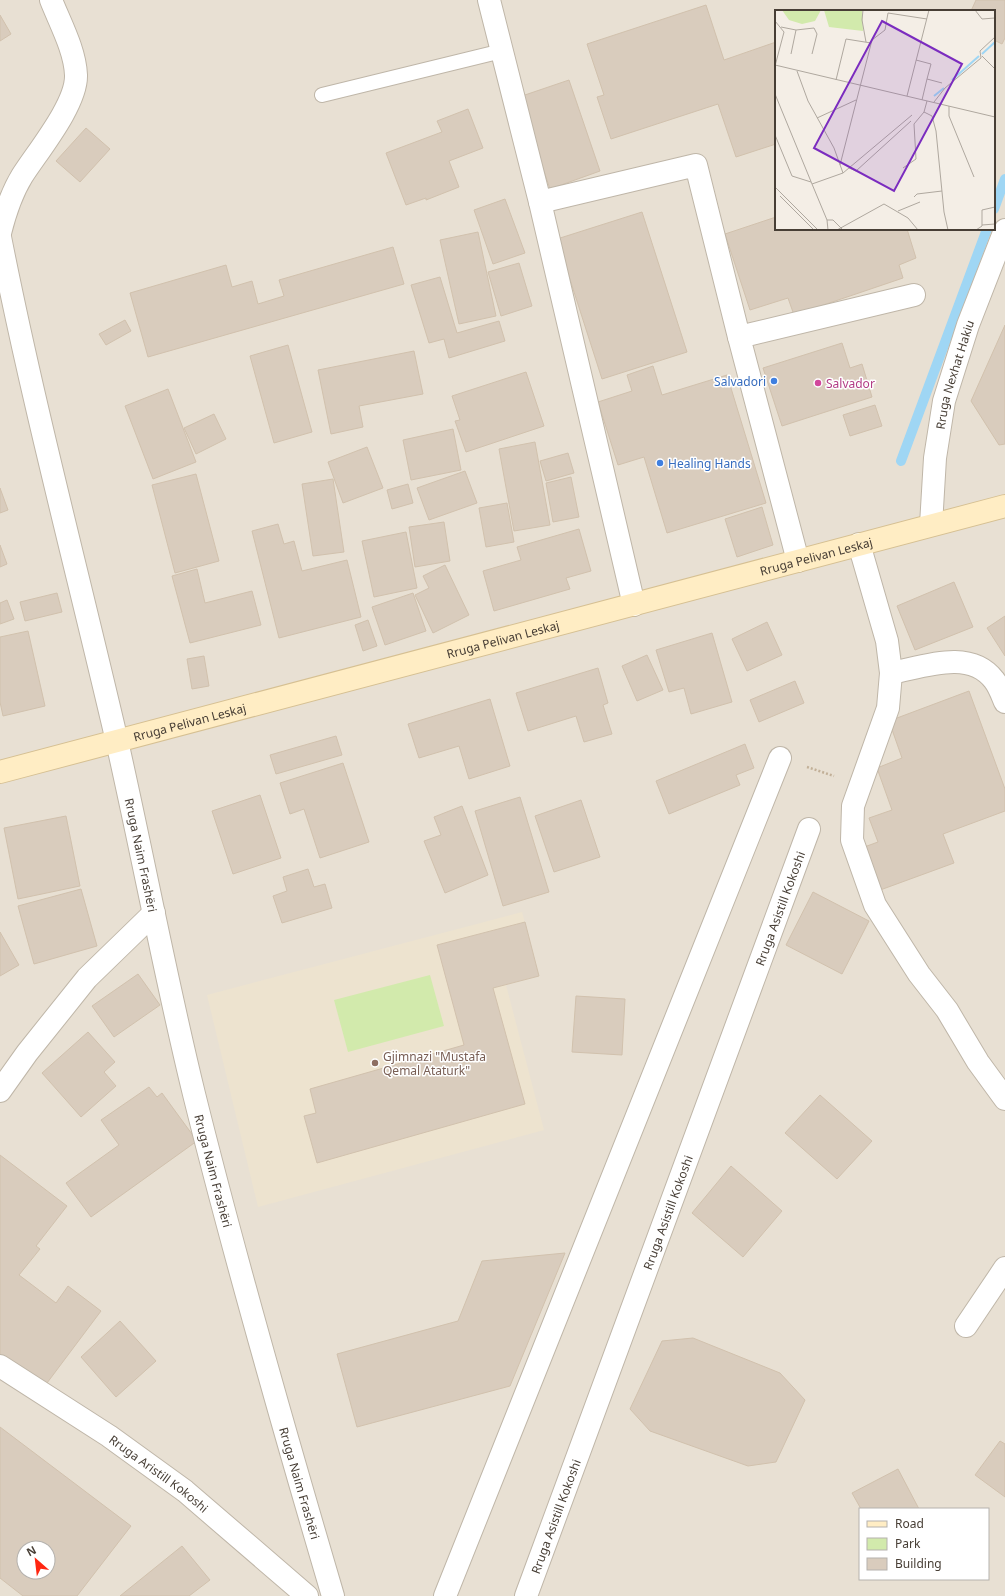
<svg xmlns="http://www.w3.org/2000/svg" width="1005" height="1596" font-family="'Noto Sans',sans-serif">
<style>
.residential{fill:#e8e0d3;fill-rule:evenodd}
.education{fill:#ede3cf}
.green{fill:#d2eaac}
.lines{fill:none;stroke-linecap:round;stroke-linejoin:round}
.stream{stroke:#9fd6f4;stroke-width:10}
.building{fill:#d9ccbd;stroke:#d1c1ad;fill-rule:evenodd}
.lane-casing{stroke:#bfb6a8;stroke-width:16}
.street-casing{stroke:#bfb6a8;stroke-width:24}
.secondary-casing{stroke:#d6c093;stroke-width:24}
.path{stroke:#c2b098;stroke-width:2.5;stroke-dasharray:2 2;stroke-linecap:butt}
.lane{stroke:#fff;stroke-width:14}
.street{stroke:#fff;stroke-width:22}
.secondary{stroke:#ffedc4;stroke-width:22}
.shop-dot{fill:#3f7fe0;stroke:#fff;stroke-width:1.5}
.hotel-dot{fill:#d1479c;stroke:#fff;stroke-width:1.5}
.education-dot{fill:#8d6e63;stroke:#fff;stroke-width:1.5}
.labels{text-anchor:middle;dominant-baseline:central;stroke-width:3;stroke-linejoin:round;paint-order:stroke}
.street-label{font-size:12px;fill:#473e35;stroke:#fff}
.shop-label{font-size:12px;fill:#366cbe;stroke:#fff;text-anchor:end}
.hotel-label{font-size:12px;fill:#b23c85;stroke:#fff;text-anchor:start}
.education-label{font-size:12px;fill:#785e54;stroke:#fff;text-anchor:start}
.inset-river{fill:none;stroke:#9fd6f4;stroke-width:2}
.inset-road{fill:none;stroke:#afa89f;stroke-width:1}
.view{fill:#7b2cbf;fill-opacity:0.15;stroke:#7b2cbf;stroke-width:2}
.inset-edge{fill:none;stroke:#473e35;stroke-width:2}
</style>
<rect width="100%" height="100%" fill="#f4eee6"/>
<path class="residential" d="M0,0H1005V1596H0ZM776,11H994V229H776ZM860,1509H988V1579H860ZM24,1548H48V1572H24Z"/>
<polygon class="education" points="522,912 539,976 506,985 544,1130 258,1207 207,995"/>
<polygon class="green" points="430,975 444,1026 348,1052 334,1000"/>
<g class="lines">
<g class="stream">
<polyline points="994,209 1005,179"/>
<polyline points="901,461 987,229"/>
</g>
</g>
<g class="building">
<polygon points="976,0 1005,0 1005,38 1002,44 994,40 994,11 971,11"/>
<polygon points="706,5 724,60 776,42 776,144 736,157 718,104 611,139 597,97 604,95 587,44"/>
<polygon points="0,15 11,34 0,41"/>
<polygon points="569,80 600,171 550,189 519,97"/>
<polygon points="468,109 483,148 449,161 459,187 426,200 426,198 406,205 386,153 442,132 437,121"/>
<polygon points="86,128 110,149 80,182 56,161"/>
<polygon points="505,199 525,253 493,264 474,210"/>
<polygon points="642,212 687,352 602,379 557,239"/>
<polygon points="776,217 776,229 907,229 916,258 899,265 903,278 794,315 788,298 750,310 725,234"/>
<polygon points="478,232 496,316 459,324 440,240"/>
<polygon points="393,247 404,284 148,357 130,293 226,265 232,287 252,281 258,304 284,296 279,280"/>
<polygon points="519,263 532,306 501,316 488,272"/>
<polygon points="440,277 457,333 499,321 505,341 449,358 444,339 429,343 411,285"/>
<polygon points="125,320 131,331 106,345 99,334"/>
<polygon points="1005,325 1005,444 999,445 971,401"/>
<polygon points="842,343 850,368 862,364 872,397 782,426 763,368"/>
<polygon points="288,345 312,432 274,443 250,356"/>
<polygon points="414,351 423,394 359,406 363,427 331,434 318,370"/>
<polygon points="653,366 662,395 727,375 766,503 667,533 644,457 618,465 598,402 632,391 627,375"/>
<polygon points="526,372 544,426 466,452 455,421 460,420 452,396"/>
<polygon points="168,389 196,462 153,479 125,406"/>
<polygon points="875,405 882,426 850,436 843,415"/>
<polygon points="214,414 226,439 196,454 184,428"/>
<polygon points="453,429 461,470 411,480 403,440"/>
<polygon points="535,442 550,525 514,531 499,449"/>
<polygon points="367,447 383,488 343,503 328,462"/>
<polygon points="568,453 574,473 546,481 540,461"/>
<polygon points="465,471 477,503 429,520 417,488"/>
<polygon points="196,474 219,561 175,573 152,485"/>
<polygon points="571,477 579,517 553,522 546,483"/>
<polygon points="333,479 344,552 313,556 302,484"/>
<polygon points="408,484 413,503 392,509 387,490"/>
<polygon points="0,488 8,510 0,513"/>
<polygon points="507,503 514,542 486,547 479,508"/>
<polygon points="762,507 773,545 737,557 725,519"/>
<polygon points="444,522 450,561 415,567 409,527"/>
<polygon points="278,524 284,544 294,541 302,571 347,560 361,617 279,638 252,531"/>
<polygon points="579,529 591,571 566,578 570,589 494,611 483,571 521,560 517,547"/>
<polygon points="406,532 417,588 374,597 362,541"/>
<polygon points="0,545 7,564 0,567"/>
<polygon points="445,565 469,615 433,633 415,595 429,588 423,576"/>
<polygon points="197,569 205,603 252,591 261,625 190,643 172,576"/>
<polygon points="954,582 973,627 915,650 897,606"/>
<polygon points="57,593 62,612 25,621 20,602"/>
<polygon points="413,593 426,631 385,645 372,607"/>
<polygon points="7,600 14,619 0,624 0,603"/>
<polygon points="1005,616 1005,656 987,628"/>
<polygon points="368,620 377,646 363,651 355,625"/>
<polygon points="767,622 782,655 747,671 732,639"/>
<polygon points="28,631 45,706 3,716 0,702 0,637"/>
<polygon points="712,633 732,702 691,714 684,688 669,692 656,650"/>
<polygon points="647,655 663,690 637,701 622,666"/>
<polygon points="204,656 209,686 192,689 187,659"/>
<polygon points="598,668 608,703 603,705 612,734 584,742 576,716 528,731 516,693"/>
<polygon points="795,681 804,703 759,722 750,700"/>
<polygon points="969,691 1005,789 1005,811 943,834 954,863 872,893 856,850 878,842 869,818 892,810 877,768 902,758 889,721"/>
<polygon points="490,699 510,766 469,779 459,746 419,758 408,724"/>
<polygon points="336,736 342,755 276,774 270,755"/>
<polygon points="745,744 754,768 736,775 740,785 669,814 656,781"/>
<polygon points="343,763 369,842 320,858 304,809 290,814 280,783"/>
<polygon points="260,795 281,858 233,874 212,811"/>
<polygon points="520,797 549,892 503,906 475,811"/>
<polygon points="581,800 600,857 554,872 535,816"/>
<polygon points="462,806 488,875 445,893 424,841 441,835 434,817"/>
<polygon points="66,816 80,886 18,899 4,828"/>
<polygon points="308,869 314,887 325,884 332,908 282,923 273,896 287,891 283,877"/>
<polygon points="81,889 97,946 34,964 18,906"/>
<polygon points="813,892 869,921 842,974 786,945"/>
<polygon points="525,922 539,976 493,988 525,1104 317,1163 304,1116 316,1113 310,1089 464,1045 437,945"/>
<polygon points="0,932 19,965 0,976"/>
<polygon points="138,974 160,1005 114,1037 92,1006"/>
<polygon points="576,996 625,999 622,1055 572,1052"/>
<polygon points="88,1032 115,1062 104,1072 116,1086 81,1117 42,1073"/>
<polygon points="149,1087 157,1097 162,1093 197,1141 91,1217 66,1183 119,1145 101,1120"/>
<polygon points="820,1095 872,1141 837,1179 785,1133"/>
<polygon points="0,1155 67,1206 36,1246 40,1249 19,1275 56,1303 68,1286 101,1311 41,1391 0,1361"/>
<polygon points="731,1166 782,1211 743,1257 692,1213"/>
<polygon points="565,1253 510,1386 357,1427 337,1354 458,1321 482,1261"/>
<polygon points="120,1321 156,1361 116,1397 81,1357"/>
<polygon points="693,1338 780,1373 805,1400 776,1462 748,1466 650,1431 630,1409 662,1341"/>
<path d="M0,1427L131,1526L77,1596H23L0,1578ZM24,1548H48V1572H24Z"/>
<polygon points="1000,1441 1005,1444 1005,1497 975,1475"/>
<polygon points="898,1469 919,1509 861,1509 852,1493"/>
<polygon points="182,1546 210,1580 189,1596 120,1596"/>
</g>
<g class="lines">
<defs>
<polyline id="lane" points="322,95 502,51"/>
<g id="street">
<polyline points="489,0 540,202 634,605"/>
<polyline points="540,202 696,165 739,337"/>
<path d="M0,233C5,213 11,194 22,176C38,151 77,104 76,75C75,50 60,23 51,0"/>
<path id="s1" d="M0,237C33,404 77,570 116,737C143,856 165,976 194,1094C236,1263 284,1430 333,1596"/>
<path id="s2" d="M931,525L935,458L944,401L968,325L1005,230"/>
<polyline points="859,544 887,641 891,673 888,708 853,806 852,840 875,905 919,974 947,1010 978,1062 1005,1099"/>
<polyline points="798,561 739,337 914,295"/>
<path d="M891,673C923,667 970,648 994,680C999,686 1002,695 1005,702"/>
<polyline points="0,1091 27,1053 87,978 154,913"/>
<polyline points="966,1326 1005,1268"/>
<path id="s3" d="M0,1366L109,1436L185,1491L307,1596"/>
<polyline points="445,1596 780,758"/>
<path id="s4" d="M526,1596L809,829"/>
</g>
<g id="secondary">
<path id="s5" d="M0,772L1005,506"/>
</g>
</defs>
<use href="#lane" class="lane-casing"/>
<use href="#street" class="street-casing"/>
<use href="#secondary" class="secondary-casing"/>
<polyline class="path" points="807,767 834,776"/>
<use href="#lane" class="lane"/>
<use href="#street" class="street"/>
<use href="#secondary" class="secondary"/>
</g>
<g class="shop-dot">
<circle cx="774" cy="381" r="4"/>
<circle cx="660" cy="463" r="4"/>
</g>
<circle class="hotel-dot" cx="818" cy="383" r="4"/>
<circle class="education-dot" cx="375" cy="1063" r="4"/>
<g class="labels">
<g class="street-label">
<text stroke="none"><textPath href="#s2" startOffset="153">Rruga Nexhat Hakiu</textPath></text>
<text stroke="none"><textPath href="#s5" startOffset="844">Rruga Pelivan Leskaj</textPath></text>
<text stroke="none"><textPath href="#s5" startOffset="520">Rruga Pelivan Leskaj</textPath></text>
<text stroke="none"><textPath href="#s5" startOffset="196">Rruga Pelivan Leskaj</textPath></text>
<text stroke="none"><textPath href="#s1" startOffset="634">Rruga Naim Frashëri</textPath></text>
<text stroke="none"><textPath href="#s4" startOffset="733">Rruga Asistill Kokoshi</textPath></text>
<text stroke="none"><textPath href="#s1" startOffset="958">Rruga Naim Frashëri</textPath></text>
<text stroke="none"><textPath href="#s4" startOffset="409">Rruga Asistill Kokoshi</textPath></text>
<text stroke="none"><textPath href="#s3" startOffset="192">Rruga Aristill Kokoshi</textPath></text>
<text stroke="none"><textPath href="#s1" startOffset="1282">Rruga Naim Frashëri</textPath></text>
<text stroke="none"><textPath href="#s4" startOffset="85">Rruga Asistill Kokoshi</textPath></text>
</g>
<g class="shop-label">
<text x="766" y="381">Salvadori</text>
<text x="668" y="463" text-anchor="start">Healing Hands</text>
</g>
<g class="hotel-label">
<text x="826" y="383">Salvador</text>
</g>
<g class="education-label">
<text x="383" y="1056">Gjimnazi "Mustafa<tspan x="383" dy="14">Qemal Ataturk"</tspan></text>
</g>
</g>
<g transform="translate(775 10)">
<rect width="220" height="220" fill="#f4eee6"/>
<path d="M7,0H46L40,11L27,14L14,10ZM49,0H87L88,21L54,17Z" fill="#d2eaac"/>
<path class="inset-river" d="M207,44L220,32M177,70L204,46M159,86L169,78"/>
<path class="inset-road" d="M88,0L87,10L91,32M200,0L207,9L220,8M0,11L9,22L0,56M6,17L21,20L16,44M21,20L39,18L42,24L37,44M207,46L220,59M141,50L156,54L152,69M0,55L220,107M22,61L33,91L59,138L68,163M61,70L71,29L96,33M0,84L37,174L68,163L137,105M132,86L154,0M147,90L152,69L167,73M159,92L170,78L206,48L205,41L220,27M174,96V106L199,167M149,102L157,106L161,121L169,202L173,220M42,108L81,90M0,125L17,166L36,172M65,155L97,30L110,20L113,3L152,9M74,158L81,161L136,111M128,158L141,149L139,114L149,102L152,91M37,174L52,210L53,220M0,177L43,220M5,186L39,220M139,187L142,184L167,181M123,201L145,192M52,210H58L68,220M207,215L220,214M62,220L109,194L133,208L143,220M201,220L207,216V200L220,197"/>
<path class="view" d="M107,11L187,54L119,181L39,138Z"/>
<rect width="220" height="220" class="inset-edge"/>
</g>
<rect x="859" y="1508" width="130" height="72" fill="#ffffff" stroke="#b5b2ae"/>
<rect x="867" y="1521" width="20" height="6" fill="#ffedc4" stroke="#b5b2ae"/>
<text x="895" y="1528" font-size="12" fill="#473e35">Road</text>
<rect x="867" y="1538" width="20" height="12" fill="#d2eaac" stroke="#b5b2ae"/>
<text x="895" y="1548" font-size="12" fill="#473e35">Park</text>
<rect x="867" y="1558" width="20" height="12" fill="#d9ccbd" stroke="#b5b2ae"/>
<text x="895" y="1568" font-size="12" fill="#473e35">Building</text>
<g transform="translate(36 1560) rotate(332)"><circle r="19" fill="#ffffff" stroke="#b5b2ae"/>
<path d="M0-3L7 15L0 10L-7 15Z" fill="#ff2611"/>
<text y="-6" font-size="11" font-weight="bold" text-anchor="middle" fill="#473e35">N</text>
</g>
</svg>
